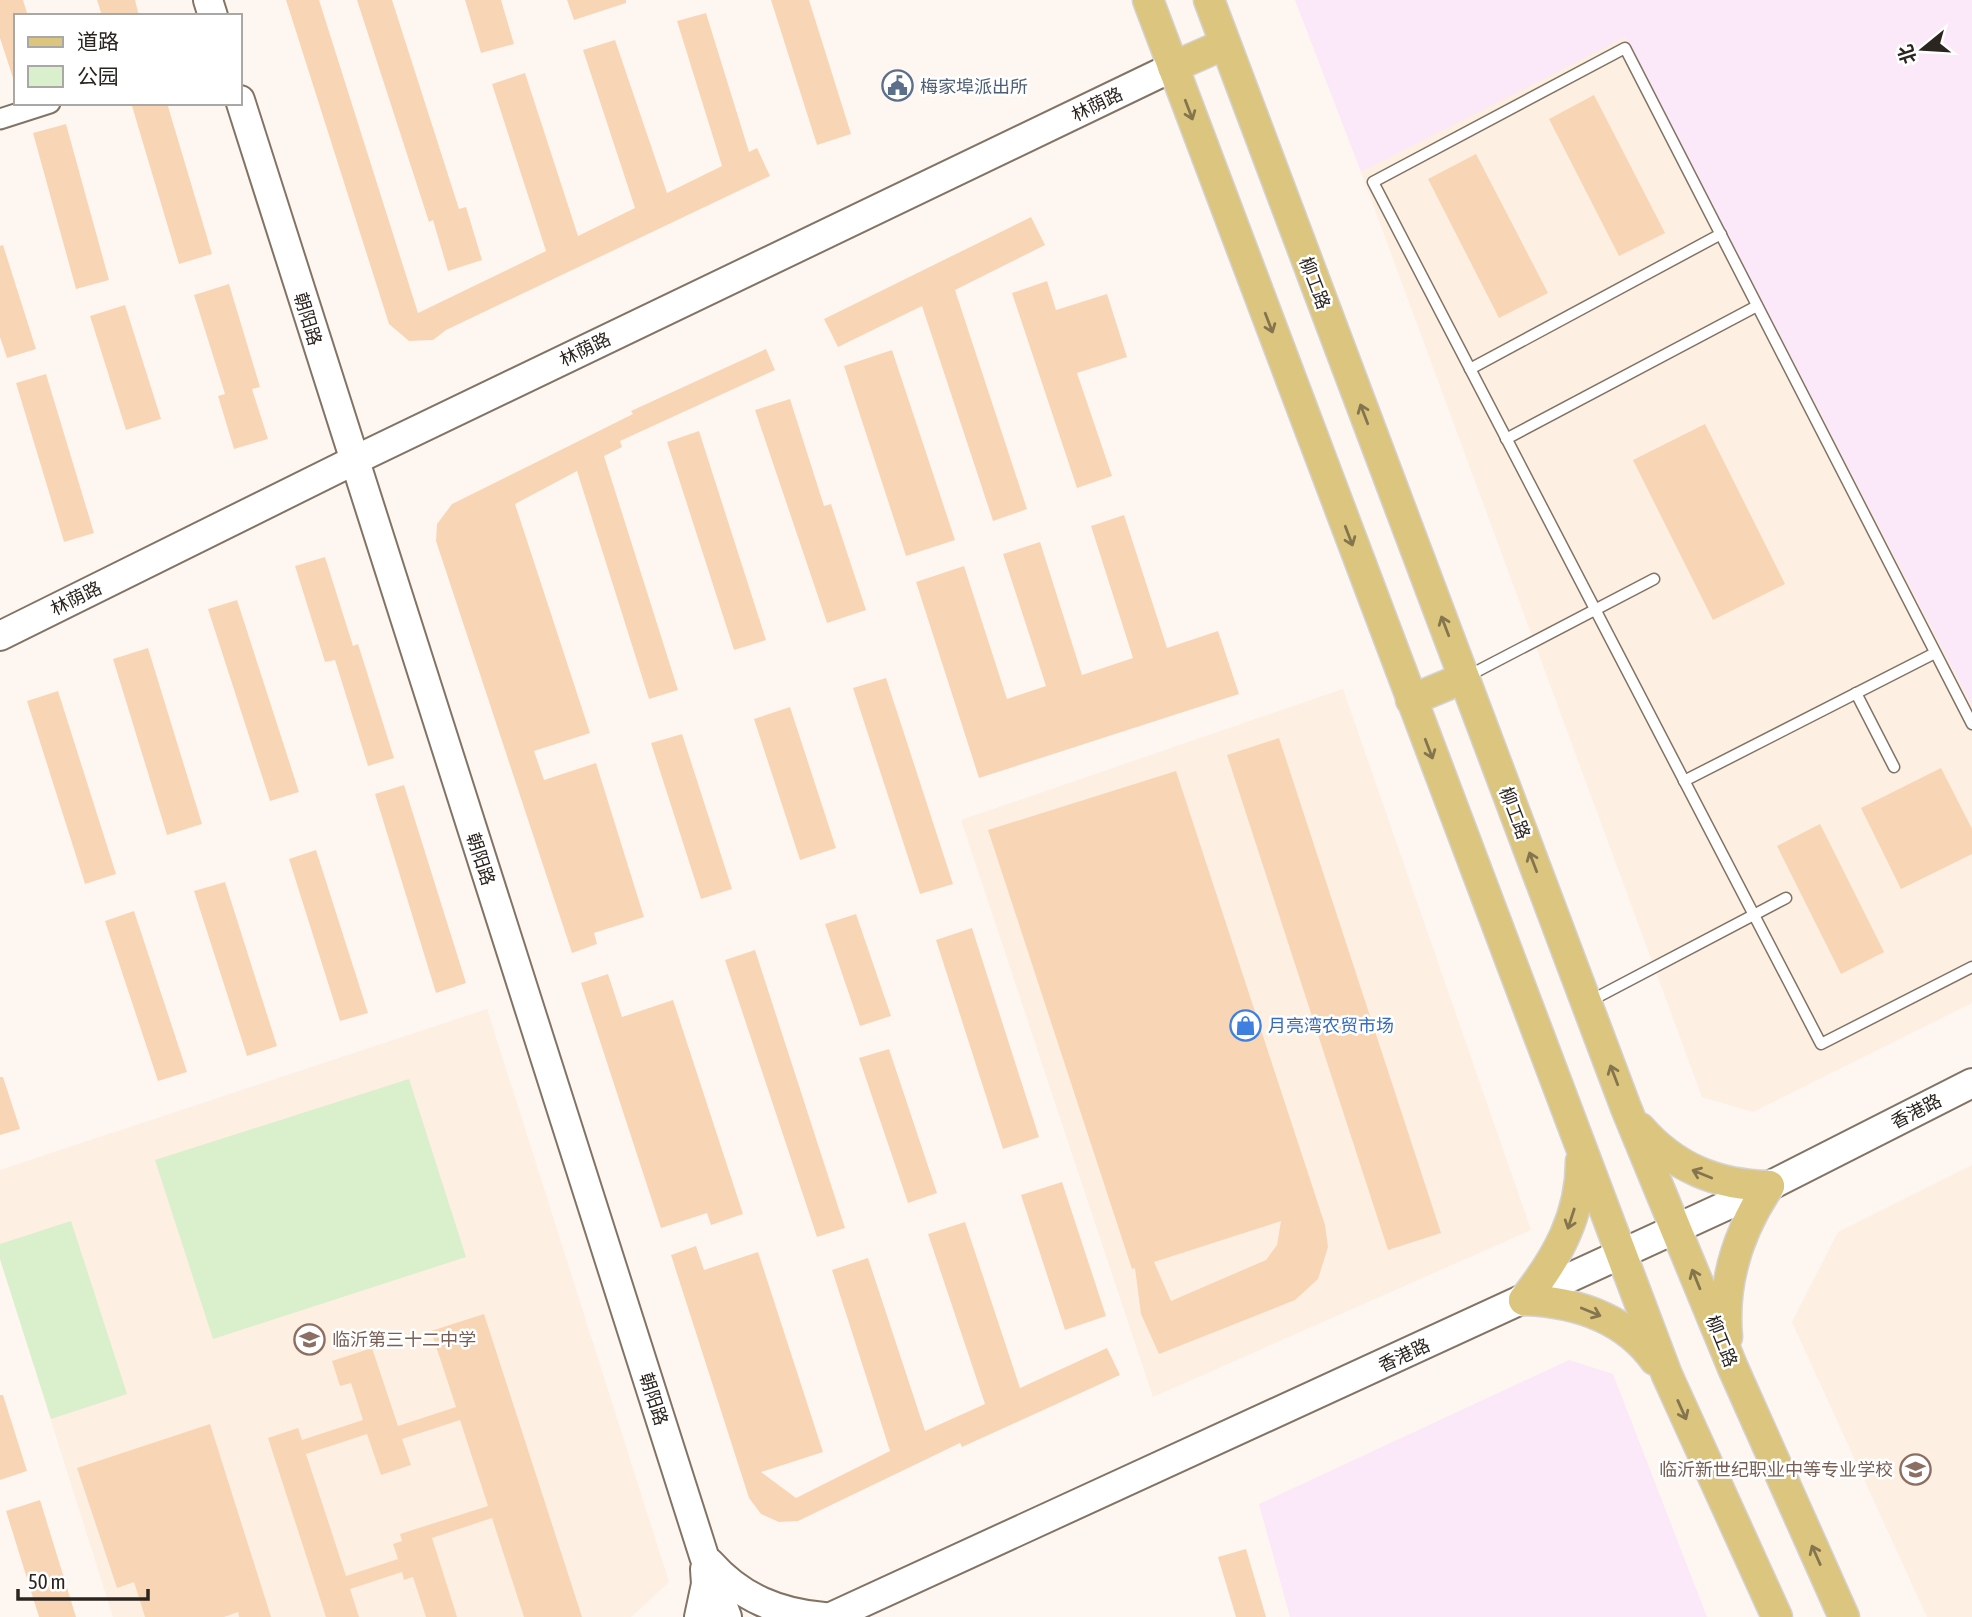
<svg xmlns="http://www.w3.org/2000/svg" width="1972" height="1617" font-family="'Asap Condensed','Noto Sans SC',sans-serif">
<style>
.built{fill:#fdefe2}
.industrial{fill:#fbe8f8}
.green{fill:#daefcb}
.building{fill:#f8d6b5;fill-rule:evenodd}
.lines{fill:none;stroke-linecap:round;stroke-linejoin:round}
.lane-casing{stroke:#827364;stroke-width:13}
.street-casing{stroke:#827364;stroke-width:23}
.secondary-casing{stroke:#827364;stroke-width:32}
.primary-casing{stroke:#d5d3d2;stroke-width:33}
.lane{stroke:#fff;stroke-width:10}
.street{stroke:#fff;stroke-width:19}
.secondary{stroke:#fff;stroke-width:28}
.primary{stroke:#dcc57e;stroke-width:30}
.oneway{stroke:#84754e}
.labels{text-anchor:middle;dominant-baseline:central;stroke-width:5;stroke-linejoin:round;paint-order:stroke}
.service-label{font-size:18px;fill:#4e5e75;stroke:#fff;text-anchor:start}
.street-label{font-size:18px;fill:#2b251f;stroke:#fff}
.shop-label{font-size:18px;fill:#366cbe;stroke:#fff;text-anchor:start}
.education-label{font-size:18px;fill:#785e54;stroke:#fff;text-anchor:start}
</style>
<rect width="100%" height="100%" fill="#fef7f1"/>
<g class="built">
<polygon points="1625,36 1972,706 1972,1003 1753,1112 1702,1097 1361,172"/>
<polygon points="1343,689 1531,1230 1153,1397 961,820"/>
<polygon points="487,1009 669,1582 631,1617 113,1617 0,1259 0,1170"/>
<polygon points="1972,1165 1972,1617 1927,1617 1792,1322 1838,1232"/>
</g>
<g class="industrial">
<polygon points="1295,0 1972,0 1972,706 1625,37 1361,172"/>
<polygon points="1569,1360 1613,1374 1707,1617 1290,1617 1259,1504"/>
</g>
<g class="green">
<polygon points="409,1079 466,1257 213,1339 155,1160"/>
<polygon points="71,1221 127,1394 51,1419 0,1259 0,1244"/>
</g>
<g class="building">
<polygon points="0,0 23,0 28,16 16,16 16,78 13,78 0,38"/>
<polygon points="97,0 135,0 139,16 102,16"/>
<polygon points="286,0 319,0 418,313 546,251 492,84 525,73 578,236 635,208 583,50 615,40 667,193 722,166 677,21 706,13 749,152 757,148 770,176 446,330 433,340 409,341 389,324"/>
<polygon points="357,0 392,0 459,209 466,207 482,260 448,271 433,220 429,222"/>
<polygon points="465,0 501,0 514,44 481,53"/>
<polygon points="567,0 626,0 626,3 574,20"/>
<polygon points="771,0 809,0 851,134 817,145"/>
<polygon points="1594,95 1665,233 1619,256 1549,119"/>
<polygon points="140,103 167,103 212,254 179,264 132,106"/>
<polygon points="66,124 109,280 76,289 33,133"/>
<polygon points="1476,154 1548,293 1499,318 1428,179"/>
<polygon points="1031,217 1045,245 955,290 1027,509 993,521 922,306 838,347 824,319"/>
<polygon points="3,245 36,349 7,358 0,337 0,246"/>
<polygon points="1047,281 1056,310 1107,294 1127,357 1077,373 1112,476 1077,488 1012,293"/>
<polygon points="229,284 260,387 252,389 268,439 234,449 218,396 225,394 194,295"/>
<polygon points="125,305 161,419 126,430 90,316"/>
<polygon points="766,349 775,370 620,441 622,447 604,456 678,690 649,699 577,471 515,504 590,733 534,751 544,780 596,763 644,917 594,933 597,944 572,953 436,541 437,524 452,504 633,414 631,411"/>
<polygon points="892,350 955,540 906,556 844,366"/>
<polygon points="46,374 94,533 64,542 16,383"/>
<polygon points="790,399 824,506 831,504 866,610 827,623 755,410"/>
<polygon points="1705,424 1785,584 1713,620 1633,460"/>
<polygon points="699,431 766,640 734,650 667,442"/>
<polygon points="1124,515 1167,648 1218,631 1239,694 979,778 916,582 964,566 1007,699 1046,686 1003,554 1040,542 1082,675 1133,658 1091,526"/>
<polygon points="325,557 353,646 358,644 394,758 368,766 335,660 325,662 295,566"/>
<polygon points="237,600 299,792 270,801 208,609"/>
<polygon points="148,648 202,824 167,835 113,659"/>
<polygon points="886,678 953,884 920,894 853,688"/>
<polygon points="58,691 116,874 85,884 27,701"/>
<polygon points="790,707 836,848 800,860 754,719"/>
<polygon points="682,734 732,889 701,899 651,743"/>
<polygon points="1279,738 1441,1233 1388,1250 1227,755"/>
<polygon points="1941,768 1972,829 1972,854 1901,889 1861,808"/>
<path d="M1176,771L1325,1225L1328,1247L1318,1279L1295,1300L1159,1354L1141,1314L1135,1268L1132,1269L988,830ZM1281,1221L1277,1245L1266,1260L1171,1301L1154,1262Z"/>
<polygon points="404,785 466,983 436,993 375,794"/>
<polygon points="1820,824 1884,952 1841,974 1777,846"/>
<polygon points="316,850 368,1013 340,1021 289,859"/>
<polygon points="225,882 277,1046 247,1056 194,891"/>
<polygon points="134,911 187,1072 158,1081 105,921"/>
<polygon points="856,914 891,1016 860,1026 825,924"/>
<polygon points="972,928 1039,1137 1003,1149 936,940"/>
<polygon points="755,950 845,1228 817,1237 725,960"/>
<polygon points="608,974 622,1017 673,1000 743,1214 711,1225 707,1213 661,1228 581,983"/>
<polygon points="889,1049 937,1193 908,1203 859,1058"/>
<polygon points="0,1077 3,1077 20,1129 0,1135"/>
<polygon points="1062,1182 1106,1316 1065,1330 1021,1195"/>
<polygon points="965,1222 1020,1388 1107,1348 1120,1375 962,1447 960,1443 798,1521 779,1522 761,1514 749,1498 671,1255 696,1246 704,1270 758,1252 823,1452 761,1472 796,1498 890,1451 832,1270 868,1258 925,1431 985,1404 928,1234"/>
<path d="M484,1314L582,1617H524L492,1518L432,1538L457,1617H426L413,1577L404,1580L402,1572L350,1589L359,1617H326L268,1438L298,1428L302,1440L363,1420L351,1383L340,1386L332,1361L372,1348L398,1426L456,1407L431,1331ZM460,1420L488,1506L400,1534L402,1541L393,1544L398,1559L346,1576L306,1454L367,1434L381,1475L411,1465L402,1439Z"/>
<polygon points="0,1395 3,1395 27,1471 0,1480"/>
<polygon points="210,1424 271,1617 239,1617 238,1612 224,1617 145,1617 134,1582 117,1588 77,1468"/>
<polygon points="40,1500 76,1617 39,1617 6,1511"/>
<polygon points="1246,1549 1266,1617 1236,1617 1218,1557"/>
</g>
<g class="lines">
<defs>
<g id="lane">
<polyline points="1470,369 1721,234"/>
<polyline points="1506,439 1757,306"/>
<polyline points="1468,676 1654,579"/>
<polyline points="1856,693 1894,767"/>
<polyline points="1972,724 1625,48 1373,182 1821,1044 1972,967"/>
<polyline points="1684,781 1935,653"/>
<polyline points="1590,1001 1786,898"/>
</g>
<polyline id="street" points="0,119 50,103"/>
<g id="secondary">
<polyline points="208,0 213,16"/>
<polyline points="240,100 704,1556 727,1617"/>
<polyline points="0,636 353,461 1173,67"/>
<path d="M710,1563C741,1598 779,1613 824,1617"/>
<polyline points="699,1617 706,1584 705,1569"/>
<polyline points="831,1617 1769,1186 1972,1083"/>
</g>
<g id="primary">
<polyline points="1148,0 1667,1375 1777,1617"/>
<polyline points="1209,0 1626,1108 1733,1368 1844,1617"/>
<polyline points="1173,67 1225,44"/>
<polyline points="1411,700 1464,678"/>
<path d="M1640,1128C1675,1168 1717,1185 1769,1186"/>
<path d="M1524,1300C1575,1302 1624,1317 1655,1360"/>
<path d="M1524,1300C1557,1258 1581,1216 1581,1161"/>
<path d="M1727,1337C1722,1281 1738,1232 1769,1186"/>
</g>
</defs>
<use href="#lane" class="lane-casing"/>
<use href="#street" class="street-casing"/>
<use href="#secondary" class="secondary-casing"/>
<use href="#primary" class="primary-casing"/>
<use href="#lane" class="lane"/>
<use href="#street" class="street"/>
<use href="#secondary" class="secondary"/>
<use href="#primary" class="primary"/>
</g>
<defs><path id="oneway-shaft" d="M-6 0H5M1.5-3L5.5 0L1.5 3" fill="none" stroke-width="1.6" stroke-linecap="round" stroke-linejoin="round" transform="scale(1.75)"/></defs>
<g class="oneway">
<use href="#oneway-shaft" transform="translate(1189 110) rotate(69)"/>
<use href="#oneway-shaft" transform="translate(1269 323) rotate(69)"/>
<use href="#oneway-shaft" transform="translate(1364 414) rotate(-111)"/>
<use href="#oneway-shaft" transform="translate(1349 536) rotate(69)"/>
<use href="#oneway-shaft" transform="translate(1445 626) rotate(-111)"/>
<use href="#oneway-shaft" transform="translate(1429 749) rotate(69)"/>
<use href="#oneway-shaft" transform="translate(1533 862) rotate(-111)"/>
<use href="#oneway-shaft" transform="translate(1614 1075) rotate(-111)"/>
<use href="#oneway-shaft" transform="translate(1702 1174) rotate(-158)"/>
<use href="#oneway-shaft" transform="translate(1571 1219) rotate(108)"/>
<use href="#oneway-shaft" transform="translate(1696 1279) rotate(-112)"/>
<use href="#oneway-shaft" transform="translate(1591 1312) rotate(22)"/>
<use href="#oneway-shaft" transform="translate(1682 1410) rotate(66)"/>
<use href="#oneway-shaft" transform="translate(1816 1555) rotate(-114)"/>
</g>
<defs>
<symbol id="civic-ring" viewBox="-11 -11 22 22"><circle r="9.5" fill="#fff" stroke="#5c6f8a" stroke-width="1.5"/><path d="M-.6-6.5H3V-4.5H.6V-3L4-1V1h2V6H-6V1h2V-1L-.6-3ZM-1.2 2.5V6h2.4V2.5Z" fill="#5c6f8a"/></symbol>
<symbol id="shop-ring" viewBox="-11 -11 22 22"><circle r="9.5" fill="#fff" stroke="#3f7fe0" stroke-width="1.5"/><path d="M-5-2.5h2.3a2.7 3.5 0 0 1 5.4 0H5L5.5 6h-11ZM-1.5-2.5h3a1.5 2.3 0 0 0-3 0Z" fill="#3f7fe0"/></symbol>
<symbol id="school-ring" viewBox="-11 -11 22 22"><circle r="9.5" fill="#fff" stroke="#8d6e63" stroke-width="1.5"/><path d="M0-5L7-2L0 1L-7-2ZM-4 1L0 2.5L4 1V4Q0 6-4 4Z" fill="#8d6e63"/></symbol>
<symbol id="university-ring" viewBox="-11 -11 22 22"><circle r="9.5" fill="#fff" stroke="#8d6e63" stroke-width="1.5"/><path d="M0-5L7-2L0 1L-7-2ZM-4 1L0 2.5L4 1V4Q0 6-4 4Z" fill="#8d6e63"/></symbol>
</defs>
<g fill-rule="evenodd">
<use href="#civic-ring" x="880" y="68" width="35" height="35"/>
<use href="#shop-ring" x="1228" y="1008" width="35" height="35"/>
<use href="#school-ring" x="292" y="1322" width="35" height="35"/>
<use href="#university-ring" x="1898" y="1452" width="35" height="35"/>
</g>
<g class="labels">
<g class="service-label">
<text x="920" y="86">梅家埠派出所</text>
</g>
<g class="street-label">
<text transform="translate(1097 104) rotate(-26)">林荫路</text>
<text transform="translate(1315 283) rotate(69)">柳工路</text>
<text transform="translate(308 319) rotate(73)">朝阳路</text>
<text transform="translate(585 349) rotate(-26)">林荫路</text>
<text transform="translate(76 598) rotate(-26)">林荫路</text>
<text transform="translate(1515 813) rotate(69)">柳工路</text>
<text transform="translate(481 859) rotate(72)">朝阳路</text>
<text transform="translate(1916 1111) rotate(-27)">香港路</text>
<text transform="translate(1722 1341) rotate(68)">柳工路</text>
<text transform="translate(1404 1355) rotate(-25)">香港路</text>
<text transform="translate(654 1399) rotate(72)">朝阳路</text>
</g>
<g class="shop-label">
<text x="1268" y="1025">月亮湾农贸市场</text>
</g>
<g class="education-label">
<text x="332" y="1339">临沂第三十二中学</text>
<text x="1893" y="1469" text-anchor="end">临沂新世纪职业中等专业学校</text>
</g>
</g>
<rect x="14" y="14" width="228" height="91" fill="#ffffff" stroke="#aaa8a5" stroke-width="2"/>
<rect x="28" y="37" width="35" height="10" fill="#dcc57e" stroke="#aaa8a5" stroke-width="2"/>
<text x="77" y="49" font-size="21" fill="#2b251f">道路</text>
<rect x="28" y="66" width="35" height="21" fill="#daefcb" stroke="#aaa8a5" stroke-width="2"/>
<text x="77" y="84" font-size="21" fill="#2b251f">公园</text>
<g transform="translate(1923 49) rotate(252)" stroke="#ffffff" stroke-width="5" paint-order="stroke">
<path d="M0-5L12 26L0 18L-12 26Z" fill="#2b251f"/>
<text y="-10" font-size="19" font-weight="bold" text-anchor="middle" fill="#2b251f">北</text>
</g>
<path d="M18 1589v10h130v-10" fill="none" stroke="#2b251f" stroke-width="3.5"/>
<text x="28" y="1589" font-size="21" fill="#2b251f" stroke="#ffffff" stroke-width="5" paint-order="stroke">50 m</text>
</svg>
